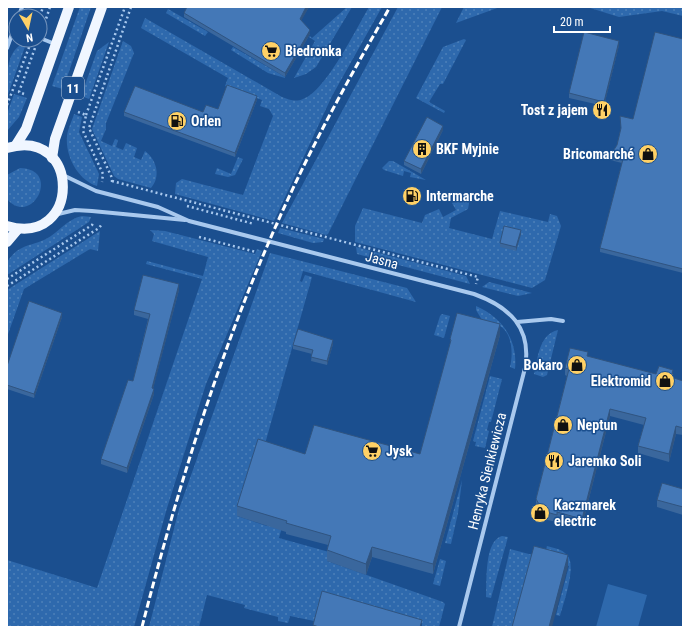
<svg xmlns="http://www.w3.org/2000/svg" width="690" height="634" font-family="'Roboto Condensed',sans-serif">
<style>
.grass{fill:url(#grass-dots)}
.pitch{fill:#2e69ad}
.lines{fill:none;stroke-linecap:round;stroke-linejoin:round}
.path{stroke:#a9c9ee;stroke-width:2.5;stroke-dasharray:2 3;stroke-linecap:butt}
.minor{stroke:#a9c9ee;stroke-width:4}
.primary{stroke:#f0f6ff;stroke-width:10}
.rail{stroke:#fff;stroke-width:3;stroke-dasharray:7 3;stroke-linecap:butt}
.wall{fill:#3a679d}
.shaded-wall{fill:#305480}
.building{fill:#4478b7;stroke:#305480}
.labels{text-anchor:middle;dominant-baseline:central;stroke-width:3;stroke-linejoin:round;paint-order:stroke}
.shield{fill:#1b4f8f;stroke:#bbcadd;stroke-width:1}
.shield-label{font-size:13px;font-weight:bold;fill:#fff}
.poi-label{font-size:14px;font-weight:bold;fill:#fff;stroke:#1b4f8f;text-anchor:start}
.street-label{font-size:14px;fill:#fff;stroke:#1b4f8f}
</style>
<defs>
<pattern id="grass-dots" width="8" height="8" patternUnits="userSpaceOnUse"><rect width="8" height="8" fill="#2e69ad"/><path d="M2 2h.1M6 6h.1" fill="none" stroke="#4d80b9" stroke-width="1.8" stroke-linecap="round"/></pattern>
</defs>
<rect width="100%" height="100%" fill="#1b4f8f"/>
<g class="grass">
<polygon points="80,7 91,7 63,89 52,86"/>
<polygon points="347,7 352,7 316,67 306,74 294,78 315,41 309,37 310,36 312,38"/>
<path d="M369,7H382L332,96L274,221L175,194L176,183L182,179L243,195L273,116L269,109L260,106L262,100L225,86L228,78L141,28L145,18L282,97C289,100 296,102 303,99C326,91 356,29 369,7Z"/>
<polygon points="398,7 442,7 328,234 326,235 282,223"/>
<polygon points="464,7 500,7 456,23"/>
<polygon points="587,7 683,7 683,16 662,11 619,17"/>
<polygon points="168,9 208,32 205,36 166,13"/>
<polygon points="464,39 466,40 443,84 440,84 429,102 445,111 444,113 416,98 443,47"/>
<path d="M123,41L131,46L134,53L106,123V129L101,141L112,146L115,139L118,140L116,147L123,150L126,143L137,148L134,157L141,160L145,151C157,160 161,177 151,188L118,179L114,176L92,129Z"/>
<polygon points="109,42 89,99 81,96 97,51"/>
<path d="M22,44H26L7,97C7,80 5,53 22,44Z"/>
<polygon points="233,47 285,77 285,78 268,73 231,50"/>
<polygon points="14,94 27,98 19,117 7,131 7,114"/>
<path d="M74,114L82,117L79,132L99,174L97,186C78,180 65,156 67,136C68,128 72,121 74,114Z"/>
<polygon points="238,157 243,159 235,175 228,177 215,174 217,168 231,174"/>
<polygon points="389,161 393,161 426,180 410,177 411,173 404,171 403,176 384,170 382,168"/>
<path d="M20,168C62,169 32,228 7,199V175Z"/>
<polygon points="468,195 470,198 468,209 451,218 449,228 492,239 500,211 548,222 550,214 557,216 561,226 545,280 532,288 355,242 355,226 363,208 422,223 425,215 439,209 443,217 456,210 452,203"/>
<path d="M82,216L91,217L89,222L7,275V262C19,244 29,247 46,239C59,232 67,219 82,216Z"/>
<polygon points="280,228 324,239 323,242 313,243 278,233"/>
<polygon points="150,230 165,231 255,254 257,249 262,251 206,384 167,508 134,627 7,627 7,560 97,588 202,279 146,264 147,261 203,276 208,257 152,241 154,234"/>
<polygon points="100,231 98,251 90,249 24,289 7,337 7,290"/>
<polygon points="356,247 466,276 470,284 357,254"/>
<polygon points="270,253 407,288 416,302 303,271 300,281 302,282 305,275 312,277 263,451 258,450 237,516 267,526 288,460 300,462 279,538 329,552 327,561 443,602 445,604 439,627 422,627 422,623 322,595 314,621 290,616 288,623 278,621 278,617 244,608 245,605 207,595 199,627 149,627 179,509"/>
<polygon points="489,282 532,293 518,296 482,287"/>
<path d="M476,306C502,317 518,340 515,369L510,367C513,355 513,334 500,326C495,323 488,321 482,320L476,310Z"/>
<polygon points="442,314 450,316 444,338 434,335 440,316"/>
<path d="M558,330L547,375L543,377L534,374C538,358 539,334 558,330Z"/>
<polygon points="490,376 502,379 491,422 489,422 487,430 489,431 485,448 475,446 476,442 473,441"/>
<polygon points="462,480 458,513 451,544 445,543"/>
<path d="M502,536L508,537L491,598L486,597C487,581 484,541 502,536Z"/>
<path d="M547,546C554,548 562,549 567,555C577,565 564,602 560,616L556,615L569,566L533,557L515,627H492L510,549L544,558Z"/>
<polygon points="440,559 446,561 440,586 433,584"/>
</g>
<polygon class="pitch" points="608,584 647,595 638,627 596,627"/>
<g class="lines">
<g class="path">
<polyline points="40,16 43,7"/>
<polyline points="43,28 50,7"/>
<polyline points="24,94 19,92 35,48"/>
<polyline points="7,105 31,42"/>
<polyline points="78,112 86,115 83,131 103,174 102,182"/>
<polyline points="86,115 125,7"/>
<polyline points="112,181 478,277 476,284"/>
<polyline points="112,182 112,178 89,128 131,7"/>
<polyline points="187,206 254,224"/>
<polyline points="199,237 256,252"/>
<polyline points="7,279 92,225 94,222"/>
<polyline points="7,286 99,228 102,224"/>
</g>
<g class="minor">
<polyline points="19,16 22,7"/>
<polyline points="40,38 55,44"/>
<polyline points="7,48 16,23"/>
<path d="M63,175L96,191L158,207L189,221L474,294C510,307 532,328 525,368L459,627"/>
<polyline points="54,215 75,210 92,211 185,220"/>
<polyline points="517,322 551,319 563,321"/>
</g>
<g class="primary">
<polyline points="16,145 26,129 69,7"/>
<path d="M7,148C82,126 81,248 7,226"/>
<polyline points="52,158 55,139 102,7"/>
<polyline points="7,242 18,229"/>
</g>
<path class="rail" d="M142,627C181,475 228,325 296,182C324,123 357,64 390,7"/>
</g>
<g class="wall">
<polygon points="187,7 309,7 301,20 310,34 285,77 184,17 184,13"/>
<polygon points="683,39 683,273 600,252 600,248 622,163 610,160 610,156 617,145 621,128 633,119"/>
<polygon points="619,45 604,106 569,98 569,93"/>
<polygon points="257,100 235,157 124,116 124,112 203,112"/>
<polygon points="443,130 421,174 404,165 404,161"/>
<polygon points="521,234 516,251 500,247 500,243"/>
<polygon points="179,290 153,388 154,394 127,473 101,464 101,459 133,381 148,319 134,315 134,310"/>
<polygon points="62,317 34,398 7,389 7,366"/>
<polygon points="500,335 433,574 372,557 366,575 327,561 327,550 328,545 286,534 286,532 237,516 237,506 420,454 450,346 450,339"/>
<polygon points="333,344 327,365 311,361 312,354 293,349 293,345"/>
<polygon points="588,357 683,381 683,435 676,434 669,462 638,453 638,446 644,425 610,416 582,526 557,520 557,522 543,519 536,506 536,499 567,376 565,375 565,368"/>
<polygon points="683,489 683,515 657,507 657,500"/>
</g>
<g class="shaded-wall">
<polygon points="306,7 309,7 300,23 300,19"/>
<polygon points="310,30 310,34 285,77 285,73"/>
<polygon points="619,41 619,45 604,106 604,102"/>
<polygon points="257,96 257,100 235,157 235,153"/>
<polygon points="443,126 443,130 421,174 421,169"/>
<polygon points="521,230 521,234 516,251 516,247"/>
<polygon points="179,284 179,290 152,393 152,388"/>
<polygon points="62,313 62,317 34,398 34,394"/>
<polygon points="500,324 500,335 433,574 433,564"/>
<polygon points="333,340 333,344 327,365 327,361"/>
<polygon points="673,370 673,377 671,385 671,377"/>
<polygon points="154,389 154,394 127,473 127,468"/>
<polygon points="610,409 610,416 582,526 582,519"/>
<polygon points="676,426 676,434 669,462 669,454"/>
<polygon points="372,547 372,557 366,575 366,564"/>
<polygon points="568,555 568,567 552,627 549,627"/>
</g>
<g class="building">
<polygon points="187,7 306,7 300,19 310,30 285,73 184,13"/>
<polygon points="584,32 619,41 604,102 569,93"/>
<polygon points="655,32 683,39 683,269 600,248 623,159 610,156 617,145 621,128 620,116 633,119"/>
<polygon points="227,85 257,96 235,153 124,112 135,86 203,112 206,105 218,109"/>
<polygon points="427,117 443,126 421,169 404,161"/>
<polygon points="504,226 521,230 516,247 500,243"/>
<polygon points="143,275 179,284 152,388 154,389 127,468 101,459 128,380 133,381 150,314 134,310"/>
<polygon points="29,301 62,313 34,394 7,385 7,366"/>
<polygon points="457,313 500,324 433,564 372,547 366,564 327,550 331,536 286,523 287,521 237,506 258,439 305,454 314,425 420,454 451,340 450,339"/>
<polygon points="298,329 333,340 327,361 311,357 313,350 293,345"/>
<polygon points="570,348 588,352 587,356 656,374 659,366 673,370 671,377 683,381 683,428 676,426 669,454 638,446 646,418 610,409 582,519 557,512 557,515 543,511 536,499 569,369 565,368"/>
<polygon points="662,483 683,489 683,507 657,500"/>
<polygon points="534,546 568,555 549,627 512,627"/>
<polygon points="322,591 422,620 420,627 319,627 313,625"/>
</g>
<defs>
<symbol id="supermarket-disc" viewBox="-11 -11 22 22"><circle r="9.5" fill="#ffd166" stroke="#1b4f8f"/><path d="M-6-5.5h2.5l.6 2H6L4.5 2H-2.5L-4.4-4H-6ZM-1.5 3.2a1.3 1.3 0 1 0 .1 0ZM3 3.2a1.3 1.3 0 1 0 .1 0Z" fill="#111"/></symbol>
<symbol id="restaurant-disc" viewBox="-11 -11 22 22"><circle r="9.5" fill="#ffd166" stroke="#1b4f8f"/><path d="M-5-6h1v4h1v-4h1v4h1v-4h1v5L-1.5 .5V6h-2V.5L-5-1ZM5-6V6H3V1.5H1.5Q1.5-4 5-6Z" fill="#111"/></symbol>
<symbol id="fuel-disc" viewBox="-11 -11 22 22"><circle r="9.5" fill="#ffd166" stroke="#1b4f8f"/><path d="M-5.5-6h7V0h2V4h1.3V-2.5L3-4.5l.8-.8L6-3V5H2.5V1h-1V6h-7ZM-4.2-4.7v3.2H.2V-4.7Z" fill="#111"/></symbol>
<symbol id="building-disc" viewBox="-11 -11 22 22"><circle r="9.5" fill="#ffd166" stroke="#1b4f8f"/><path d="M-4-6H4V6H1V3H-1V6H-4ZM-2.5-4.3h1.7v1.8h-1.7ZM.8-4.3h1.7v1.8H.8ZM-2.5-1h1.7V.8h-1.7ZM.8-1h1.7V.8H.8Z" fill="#111"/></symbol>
<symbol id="shop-disc" viewBox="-11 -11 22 22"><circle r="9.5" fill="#ffd166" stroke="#1b4f8f"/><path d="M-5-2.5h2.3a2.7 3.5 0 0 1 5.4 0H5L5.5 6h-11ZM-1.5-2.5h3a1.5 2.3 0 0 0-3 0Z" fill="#111"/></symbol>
</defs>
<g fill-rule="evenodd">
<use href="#supermarket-disc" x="260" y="40" width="22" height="22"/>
<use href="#restaurant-disc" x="591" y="99" width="22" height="22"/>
<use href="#fuel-disc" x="166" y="110" width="22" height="22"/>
<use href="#building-disc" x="411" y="138" width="22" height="22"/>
<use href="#shop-disc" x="637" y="143" width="22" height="22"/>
<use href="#fuel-disc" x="401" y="185" width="22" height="22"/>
<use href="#shop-disc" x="566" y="354" width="22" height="22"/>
<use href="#shop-disc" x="654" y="370" width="22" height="22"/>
<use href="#shop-disc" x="552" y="414" width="22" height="22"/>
<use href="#supermarket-disc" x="361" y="440" width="22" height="22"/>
<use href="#restaurant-disc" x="543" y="450" width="22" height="22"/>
<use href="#shop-disc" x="529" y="502" width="22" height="22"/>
</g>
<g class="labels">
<rect class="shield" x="62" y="77" width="22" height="22" rx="3"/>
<g class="shield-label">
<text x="73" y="88">11</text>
</g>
<g class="poi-label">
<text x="285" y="51">Biedronka</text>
<text x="588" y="110" text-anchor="end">Tost z jajem</text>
<text x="191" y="121">Orlen</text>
<text x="436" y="149">BKF Myjnie</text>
<text x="634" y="154" text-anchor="end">Bricomarché</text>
<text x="426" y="196">Intermarche</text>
<text x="563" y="365" text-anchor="end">Bokaro</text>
<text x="651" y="381" text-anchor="end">Elektromid</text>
<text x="577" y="425">Neptun</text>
<text x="386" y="451">Jysk</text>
<text x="568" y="461">Jaremko Soli</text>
<text x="554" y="505">Kaczmarek<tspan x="554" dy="16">electric</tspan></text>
</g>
<g class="street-label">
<text transform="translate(382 260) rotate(15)">Jasna</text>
<text transform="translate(487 471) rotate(-76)">Henryka Sienkiewicza</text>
</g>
</g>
<rect width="690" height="634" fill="none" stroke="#ffffff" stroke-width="16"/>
<g transform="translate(28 28) rotate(171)"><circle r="19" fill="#1b4f8f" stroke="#7695bc"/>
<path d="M0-3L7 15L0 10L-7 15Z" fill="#ffd166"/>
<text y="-6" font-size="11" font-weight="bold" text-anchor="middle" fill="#ffffff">N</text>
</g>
<path d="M554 26v6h56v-6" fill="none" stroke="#ffffff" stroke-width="2"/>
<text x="560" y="26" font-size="12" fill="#ffffff" stroke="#1b4f8f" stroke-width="3" paint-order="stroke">20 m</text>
</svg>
